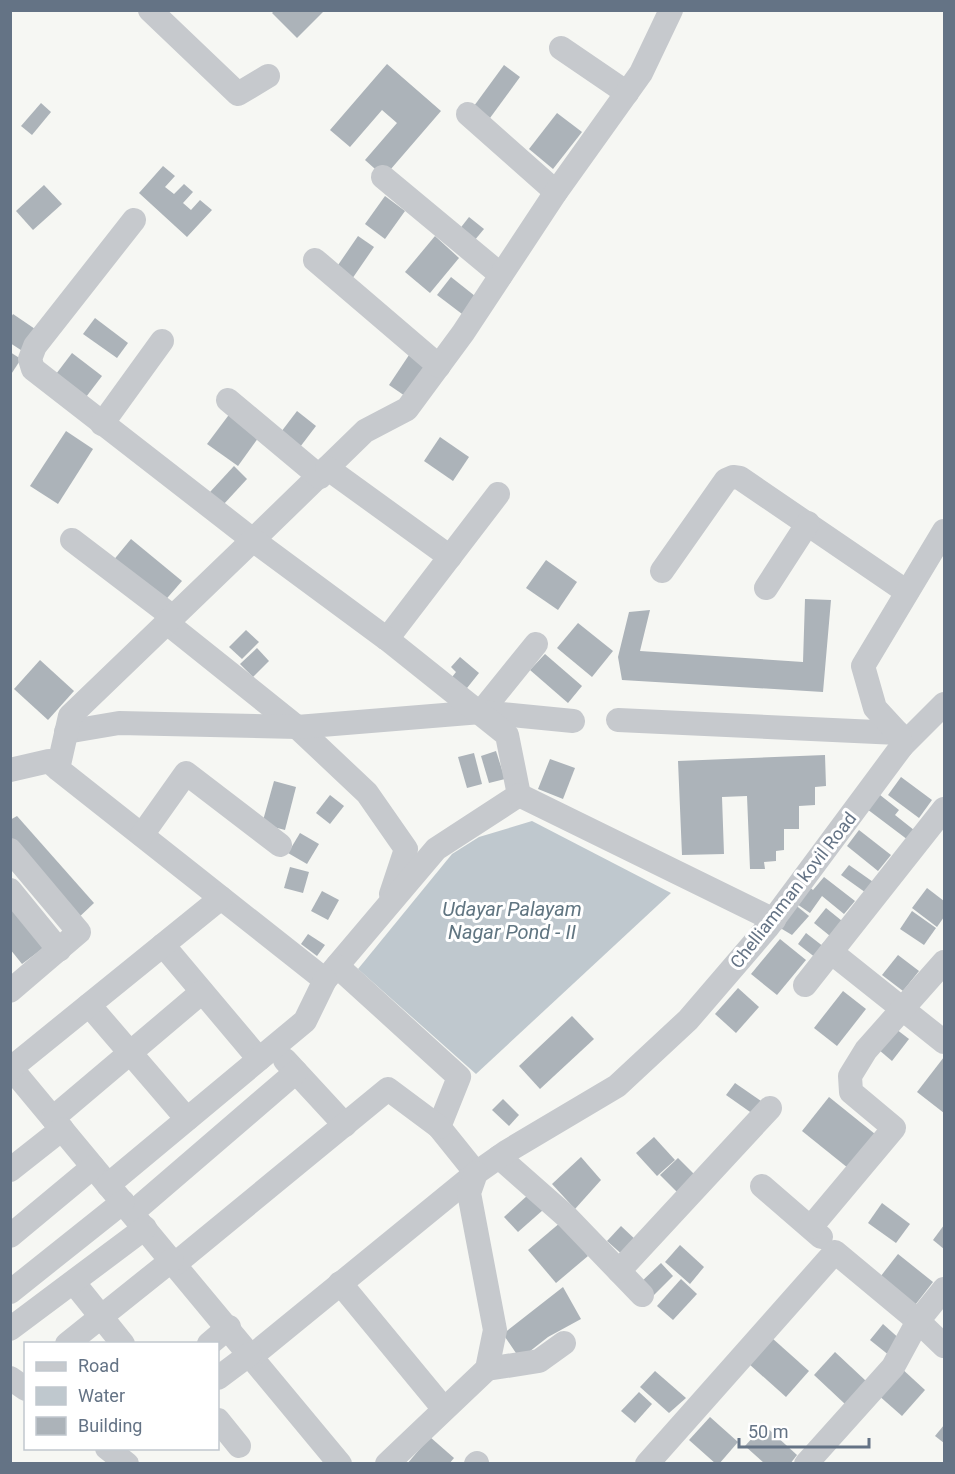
<svg xmlns="http://www.w3.org/2000/svg" width="955" height="1474" font-family="Roboto,sans-serif">
<style>
.water{fill:#bfc8ce}
.building{fill:#acb3b9}
.lines{fill:none;stroke-linecap:round;stroke-linejoin:round}
.minor{stroke:#c6c9cd;stroke-width:24}
.labels{text-anchor:middle;dominant-baseline:central;stroke-width:6;stroke-linejoin:round;paint-order:stroke}
.street-label{font-size:18px;fill:#647385;stroke:#fff}
.water-label{font-size:20px;font-style:italic;fill:#607581;stroke:#fff}
</style>
<rect width="100%" height="100%" fill="#f6f7f3"/>
<polygon class="water" points="532,821 671,893 476,1074 358,969 452,854 479,837"/>
<g class="building">
<polygon points="275,10 325,10 297,38 272,13"/>
<polygon points="387,64 441,111 384,177 365,160 397,123 382,110 350,147 330,130"/>
<polygon points="504,65 520,77 490,118 474,106"/>
<polygon points="41,103 51,112 32,135 21,126"/>
<polygon points="557,113 582,132 553,169 529,149"/>
<polygon points="163,166 175,176 165,187 174,194 184,184 193,192 183,203 191,210 200,200 212,210 187,237 139,193"/>
<polygon points="44,185 62,204 33,230 16,211"/>
<polygon points="385,196 405,211 385,239 365,224"/>
<polygon points="469,217 484,229 469,247 455,235"/>
<polygon points="358,236 374,247 352,279 336,268"/>
<polygon points="435,236 459,258 430,293 405,272"/>
<polygon points="451,277 480,300 466,317 437,295"/>
<polygon points="13,314 38,331 24,352 10,343 10,319"/>
<polygon points="95,318 128,343 117,358 83,334"/>
<polygon points="10,352 21,359 10,376"/>
<polygon points="72,353 102,376 83,401 53,378"/>
<polygon points="409,355 429,369 408,398 389,385"/>
<polygon points="297,411 316,426 297,451 278,436"/>
<polygon points="231,412 261,434 238,466 207,444"/>
<polygon points="66,431 93,449 58,504 30,486"/>
<polygon points="440,437 469,457 453,481 424,461"/>
<polygon points="234,466 247,479 223,505 210,492"/>
<polygon points="131,539 182,581 162,604 112,562"/>
<polygon points="546,560 577,582 558,610 526,588"/>
<polygon points="805,599 831,600 823,692 622,680 618,657 629,612 650,610 640,651 803,662"/>
<polygon points="578,623 613,651 592,677 557,648"/>
<polygon points="246,630 259,642 242,659 229,647"/>
<polygon points="257,648 269,661 253,677 240,664"/>
<polygon points="545,654 582,686 568,703 530,670"/>
<polygon points="460,657 479,673 463,693 449,681 456,672 451,667"/>
<polygon points="40,660 74,691 48,720 14,689"/>
<polygon points="496,751 505,779 489,783 481,756"/>
<polygon points="474,753 482,784 467,788 458,757"/>
<polygon points="825,755 826,786 815,787 815,805 799,806 799,829 784,829 784,850 776,851 776,861 764,862 765,869 750,869 747,796 722,797 724,854 682,855 678,761"/>
<polygon points="550,759 575,768 563,799 538,789"/>
<polygon points="901,777 932,800 919,818 888,795"/>
<polygon points="274,781 296,787 285,830 262,824"/>
<polygon points="875,791 899,810 895,815 919,834 912,843 863,806"/>
<polygon points="330,795 344,806 330,824 316,813"/>
<polygon points="17,816 94,903 75,921 10,843 10,820"/>
<polygon points="859,830 891,855 878,871 847,846"/>
<polygon points="300,833 319,844 307,864 288,853"/>
<polygon points="849,865 876,884 869,895 841,875"/>
<polygon points="290,867 309,872 303,893 284,888"/>
<polygon points="824,877 855,901 844,914 822,896 810,913 794,902 808,886 813,890"/>
<polygon points="927,888 944,901 944,917 937,927 912,908"/>
<polygon points="322,891 339,900 328,920 311,911"/>
<polygon points="10,902 46,946 22,964 10,949"/>
<polygon points="793,903 809,916 792,935 777,926"/>
<polygon points="826,908 847,925 835,940 814,923"/>
<polygon points="912,911 936,928 924,945 900,929"/>
<polygon points="806,933 824,947 816,958 798,944"/>
<polygon points="308,934 325,945 317,956 301,944"/>
<polygon points="780,939 806,960 777,995 751,974"/>
<polygon points="898,955 919,971 903,991 882,975"/>
<polygon points="738,988 759,1007 736,1033 715,1014"/>
<polygon points="843,991 866,1009 837,1046 814,1028"/>
<polygon points="572,1016 594,1039 540,1089 519,1066"/>
<polygon points="896,1029 909,1039 892,1061 879,1050"/>
<polygon points="944,1057 944,1113 917,1092"/>
<polygon points="735,1083 761,1101 753,1114 726,1095"/>
<polygon points="829,1097 875,1134 848,1168 802,1131"/>
<polygon points="503,1099 519,1115 509,1126 492,1110"/>
<polygon points="654,1137 675,1160 657,1176 636,1153"/>
<polygon points="581,1157 601,1180 575,1209 552,1184"/>
<polygon points="678,1158 697,1177 679,1194 660,1175"/>
<polygon points="529,1194 543,1210 518,1232 504,1217"/>
<polygon points="882,1203 910,1224 896,1243 868,1223"/>
<polygon points="561,1222 588,1256 556,1283 528,1250"/>
<polygon points="944,1225 944,1249 933,1240"/>
<polygon points="621,1226 638,1242 625,1257 607,1241"/>
<polygon points="680,1245 704,1267 690,1284 665,1262"/>
<polygon points="898,1254 933,1282 912,1309 877,1281"/>
<polygon points="661,1263 673,1276 652,1297 639,1284"/>
<polygon points="681,1279 697,1294 673,1320 657,1306"/>
<polygon points="563,1287 581,1319 548,1337 520,1359 503,1334"/>
<polygon points="883,1324 902,1341 890,1356 870,1340"/>
<polygon points="772,1338 809,1371 786,1397 749,1364"/>
<polygon points="835,1352 866,1381 845,1404 814,1375"/>
<polygon points="900,1367 925,1390 902,1416 877,1394"/>
<polygon points="655,1371 686,1398 669,1413 640,1387"/>
<polygon points="639,1392 652,1404 635,1423 621,1411"/>
<polygon points="710,1417 738,1442 719,1464 716,1464 689,1440"/>
<polygon points="764,1425 797,1455 790,1464 765,1464 745,1446"/>
<polygon points="944,1425 944,1443 935,1436"/>
<polygon points="430,1437 454,1458 449,1464 407,1464"/>
</g>
<g class="lines">
<g class="minor">
<polyline points="150,10 238,94 268,76"/>
<polyline points="561,48 627,93"/>
<polyline points="468,114 556,192"/>
<polyline points="383,177 501,275"/>
<polyline points="134,220 35,346 30,359 33,369 253,540 365,431 407,409 463,333 556,192 641,73 671,10"/>
<polyline points="315,260 439,366"/>
<polyline points="228,400 320,477"/>
<polyline points="102,424 162,341"/>
<polyline points="327,468 450,557"/>
<polyline points="72,540 173,617"/>
<polyline points="662,571 726,480 733,477 740,478 907,592"/>
<polyline points="766,588 808,523"/>
<polyline points="167,623 297,727 367,793 406,849 391,894"/>
<polyline points="387,639 498,494"/>
<polyline points="481,712 536,644"/>
<polyline points="618,720 898,733"/>
<polyline points="66,732 119,723 297,727 481,712 573,721"/>
<polyline points="902,746 944,704"/>
<path d="M10,770L49,761L58,769C147,839 236,910 325,980L436,849L519,795L507,735L387,639L253,540L70,716L58,769"/>
<polyline points="519,795 774,920"/>
<polyline points="142,835 186,773 280,845"/>
<polyline points="10,850 79,932 10,991"/>
<polyline points="10,890 59,950"/>
<polyline points="163,945 259,1059"/>
<polyline points="831,952 944,1042"/>
<polyline points="337,966 459,1077 439,1127 476,1173"/>
<polyline points="805,985 944,809"/>
<polyline points="89,1005 187,1119"/>
<polyline points="285,1060 345,1125"/>
<polyline points="11,1068 340,1464"/>
<polyline points="10,1069 221,898"/>
<polyline points="53,1118 202,992"/>
<polyline points="499,1157 567,1217 642,1295"/>
<polyline points="10,1170 62,1129"/>
<polyline points="108,1185 305,1021 325,980"/>
<polyline points="762,1186 821,1237"/>
<polyline points="132,1213 296,1072"/>
<polyline points="811,1227 894,1128 851,1092 850,1076 866,1050 944,962"/>
<polyline points="10,1236 93,1167"/>
<polyline points="175,1264 388,1089 439,1127"/>
<polyline points="619,1271 770,1108"/>
<polyline points="74,1283 123,1344"/>
<polyline points="340,1283 444,1409"/>
<polyline points="10,1292 123,1202"/>
<polyline points="10,1329 145,1228"/>
<polyline points="67,1344 172,1260"/>
<polyline points="209,1344 229,1327"/>
<polyline points="252,1356 476,1173 506,1152 617,1086 688,1020 767,928 902,746 898,733 875,708 863,666 944,531"/>
<polyline points="487,1369 539,1361 564,1343"/>
<polyline points="10,1378 26,1389"/>
<polyline points="218,1378 250,1354"/>
<polyline points="218,1420 239,1446"/>
<polyline points="107,1448 127,1464"/>
<polyline points="387,1464 487,1369 495,1330 469,1193 476,1173"/>
<polyline points="476,1464 477,1463"/>
<polyline points="647,1464 835,1252 918,1321 944,1346"/>
<polyline points="806,1464 893,1367 918,1321 944,1289"/>
</g>
</g>
<g class="labels">
<g class="street-label">
<text transform="translate(793 890) rotate(-52)">Chelliamman kovil Road</text>
</g>
<g class="water-label">
<text x="512" y="909">Udayar Palayam<tspan x="512" dy="23">Nagar Pond - II</tspan></text>
</g>
</g>
<rect width="955" height="1474" fill="none" stroke="#647385" stroke-width="24"/>
<rect x="24" y="1342" width="195" height="108" fill="#ffffff" stroke="#c1c7ce" stroke-width="1.5"/>
<rect x="36" y="1362" width="30" height="9" fill="#c6c9cd" stroke="#c1c7ce" stroke-width="1.5"/>
<text x="78" y="1372" font-size="18" fill="#647385">Road</text>
<rect x="36" y="1387" width="30" height="18" fill="#bfc8ce" stroke="#c1c7ce" stroke-width="1.5"/>
<text x="78" y="1402" font-size="18" fill="#647385">Water</text>
<rect x="36" y="1417" width="30" height="18" fill="#acb3b9" stroke="#c1c7ce" stroke-width="1.5"/>
<text x="78" y="1432" font-size="18" fill="#647385">Building</text>
<path d="M739 1438v9h130v-9" fill="none" stroke="#647385" stroke-width="3"/>
<text x="748" y="1438" font-size="18" fill="#647385" stroke="#ffffff" stroke-width="4.5" paint-order="stroke">50 m</text>
</svg>
